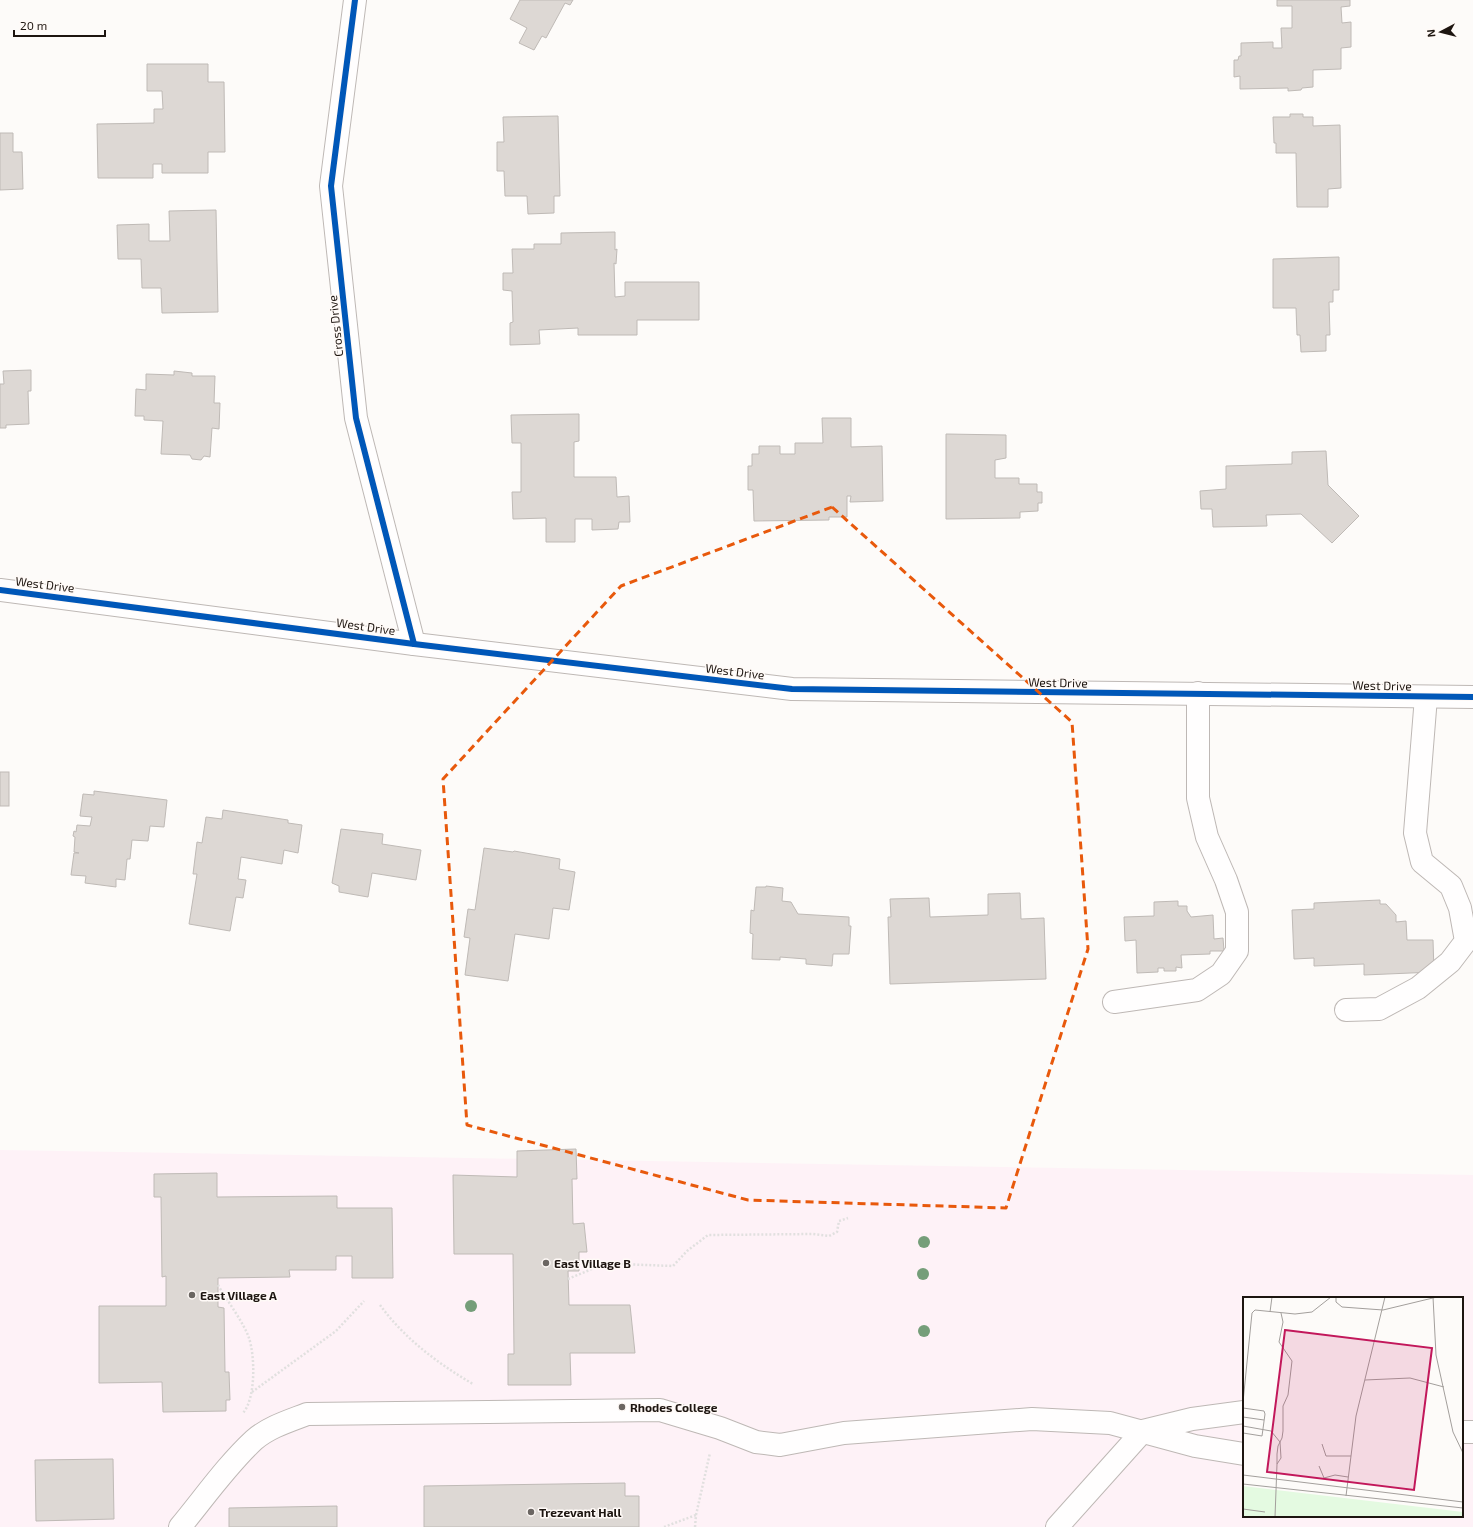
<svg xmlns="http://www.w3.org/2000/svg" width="1473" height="1527" font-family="'Exo 2',sans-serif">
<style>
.education{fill:#fef2f7;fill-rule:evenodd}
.building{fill:#ddd8d4;stroke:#bfbab6}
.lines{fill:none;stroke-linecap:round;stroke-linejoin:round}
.minor-casing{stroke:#beb8b5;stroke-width:24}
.path{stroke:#e1e0df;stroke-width:2.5;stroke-dasharray:2 2;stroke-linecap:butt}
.minor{stroke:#fffefe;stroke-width:22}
.cycleway-casing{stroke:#fffaf7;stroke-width:8}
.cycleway{stroke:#0057b8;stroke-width:6}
.tree{fill:#759e79}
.marked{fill:none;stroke:#e8590c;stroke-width:3;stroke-dasharray:8 5;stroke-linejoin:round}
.poi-dot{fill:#6b6662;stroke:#fffaf7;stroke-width:1.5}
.labels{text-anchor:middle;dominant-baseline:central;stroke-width:3;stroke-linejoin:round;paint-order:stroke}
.street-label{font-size:12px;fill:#1d1510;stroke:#fffaf7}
.poi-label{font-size:12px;font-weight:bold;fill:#1d1510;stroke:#fffaf7;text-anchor:start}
.inset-road{fill:none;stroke:#a39f9c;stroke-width:1}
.view{fill:#c2185b;fill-opacity:0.15;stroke:#c2185b;stroke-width:2}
.inset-edge{fill:none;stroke:#1d1510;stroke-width:2}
</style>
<rect width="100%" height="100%" fill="#fdfbf9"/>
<path class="education" d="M0,1150L1473,1175V1527H0ZM1244,1298H1462V1516H1244Z"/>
<g class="building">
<polygon points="520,0 573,0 570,5 565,3 546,38 542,36 534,50 519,43 527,28 510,19"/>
<polygon points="1277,0 1350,0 1350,6 1341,7 1342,23 1351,22 1351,47 1341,48 1341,69 1313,70 1313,87 1302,88 1301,90 1288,91 1288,88 1240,89 1240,76 1234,77 1234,60 1238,60 1239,56 1241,56 1241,43 1273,42 1273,48 1282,48 1281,28 1292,28 1292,6 1277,6"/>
<polygon points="147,64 208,64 208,82 224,82 225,152 208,152 208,173 162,173 162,164 153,164 153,178 98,178 97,124 154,123 154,109 163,109 162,91 147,91"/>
<polygon points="1290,114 1303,114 1303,117 1313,117 1313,126 1340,125 1341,188 1328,189 1328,207 1297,207 1296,153 1276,153 1276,143 1274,143 1273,117 1290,117"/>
<polygon points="558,116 560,196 554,196 554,213 528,214 527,196 505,196 504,171 497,171 497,142 504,142 503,117"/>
<polygon points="0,133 13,133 13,152 22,152 23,189 0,190"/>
<polygon points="216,210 218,312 162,313 161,288 142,288 141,259 118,259 117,225 149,224 149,241 170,241 169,211"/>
<polygon points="615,232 615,250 617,249 616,264 614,263 615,297 625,296 625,282 699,282 699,320 637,320 637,335 578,335 578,328 539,330 540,344 510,345 510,323 513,322 512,291 503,290 503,273 513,273 512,249 534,249 534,244 561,244 561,233"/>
<polygon points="1339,257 1339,290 1333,290 1333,302 1329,302 1330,335 1326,335 1326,351 1301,352 1300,335 1297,335 1296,308 1273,308 1273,259"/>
<polygon points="31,370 31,391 28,391 29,424 6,425 6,428 0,428 0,384 4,384 3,371"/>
<polygon points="174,371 192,373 192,376 215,376 214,403 220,403 219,429 212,428 210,457 204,456 201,460 192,459 190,455 161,454 163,421 144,420 144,416 135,416 136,389 146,390 146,374 174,375"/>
<polygon points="579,414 579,441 574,442 574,477 616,477 617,497 629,496 630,522 619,522 618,529 592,530 592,519 575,519 575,542 546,542 546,518 513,519 512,492 521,492 521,443 512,443 511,415"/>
<polygon points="822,418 851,418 851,447 882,446 883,501 850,502 851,496 847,496 847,517 829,517 829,520 754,521 753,490 748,490 748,466 752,466 752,454 759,454 759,446 780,446 780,454 795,454 795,443 823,443"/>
<polygon points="946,434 1006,435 1006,458 995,460 995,478 1019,478 1019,484 1037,484 1037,492 1042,492 1042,503 1038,503 1038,511 1020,512 1020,518 946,519"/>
<polygon points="1326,451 1328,485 1359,516 1332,543 1301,514 1266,515 1267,526 1213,527 1212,509 1201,509 1200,491 1226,489 1226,466 1292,464 1292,452"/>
<rect x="0" y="772" width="9" height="34"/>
<polygon points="94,791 167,800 164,827 150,826 148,841 132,840 130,859 127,859 125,880 116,879 116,887 85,883 86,876 71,875 74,853 79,853 74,852 75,837 73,836 74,831 76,832 77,825 90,826 92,817 80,816 83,794 94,795"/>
<polygon points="223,810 288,820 288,823 302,825 298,853 284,850 282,864 241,857 238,879 246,880 243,898 236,897 230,931 189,924 197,874 193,874 197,842 202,843 206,817 222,819"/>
<polygon points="341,829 383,834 382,844 421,850 416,880 372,873 368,897 339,892 339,886 332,883"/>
<polygon points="484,848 513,852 514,851 560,859 559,869 575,872 569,910 553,908 549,939 515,934 508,981 465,975 470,938 464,937 468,909 475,910"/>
<polygon points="766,886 783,888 782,901 791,902 798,914 849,917 849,926 851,926 849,954 833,954 832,966 806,964 806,959 780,957 780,960 752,959 753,934 750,933 751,910 754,911 756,887 766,887"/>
<polygon points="1020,893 1021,919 1044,918 1046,979 890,984 888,917 891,917 890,899 929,898 930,917 988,915 988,894"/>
<polygon points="1380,900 1380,904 1386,904 1396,915 1396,922 1406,921 1407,940 1433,940 1434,972 1364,975 1364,964 1314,966 1314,958 1294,959 1292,910 1314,909 1314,903"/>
<polygon points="1178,901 1178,906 1187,906 1187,911 1191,917 1213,915 1214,939 1223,938 1224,951 1210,951 1210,954 1181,955 1182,968 1176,967 1176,971 1164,971 1164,968 1158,968 1158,972 1137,973 1136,940 1125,941 1124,917 1154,916 1154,902"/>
<polygon points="576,1149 577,1179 572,1179 573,1224 584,1223 587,1252 579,1252 579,1271 568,1271 569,1305 630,1305 635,1353 570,1353 571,1385 508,1385 508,1354 514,1354 513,1254 454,1254 453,1175 517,1177 517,1151"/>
<polygon points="217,1173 217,1197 337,1196 337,1208 392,1208 393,1278 352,1278 352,1256 336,1256 336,1270 289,1270 290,1277 218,1278 218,1307 224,1308 225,1372 229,1372 230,1400 226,1400 226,1411 163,1412 162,1382 99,1383 99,1306 166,1306 166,1276 162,1277 161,1197 154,1197 154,1174"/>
<polygon points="113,1459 114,1519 36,1521 35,1460"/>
<polygon points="625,1483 625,1496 639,1496 639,1527 424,1527 424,1486"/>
<polygon points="337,1506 337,1527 229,1527 229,1508"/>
</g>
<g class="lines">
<defs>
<g id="minor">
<polyline points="355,0 331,186 356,418 414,644"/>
<polyline points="0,590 414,644 792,689 1473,697"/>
<polyline points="1114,1002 1197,990 1221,974 1237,951 1237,912 1226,880 1207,837 1198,798 1198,693"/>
<polyline points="1346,1010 1379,1009 1418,988 1450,962 1466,941 1460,908 1451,886 1422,862 1415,833 1426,697"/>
<polyline points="1462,1432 1473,1432"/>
<path d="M180,1527C204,1498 227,1465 254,1440C269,1427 289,1421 307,1414L660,1410L720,1428L756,1442L780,1445L844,1433L1032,1419L1110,1423L1195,1446L1244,1454"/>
<polyline points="1057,1527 1143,1431 1192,1419 1244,1412"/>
</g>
</defs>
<use href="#minor" class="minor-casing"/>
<g class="path">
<polyline points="568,1279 599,1266 619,1264 673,1266 687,1251 708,1235 813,1234 829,1236 837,1232 839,1221 848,1218"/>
<path d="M218,1285C226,1299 244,1323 249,1338C255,1356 256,1398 243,1413"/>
<path d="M380,1305C404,1338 437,1363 473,1384"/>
<polyline points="252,1392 336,1331 364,1301"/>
<polyline points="664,1527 696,1515"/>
<polyline points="695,1527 696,1515 710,1453"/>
</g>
<use href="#minor" class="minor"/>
<defs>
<g id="cycleway">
<polyline points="355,0 331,186 356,418 414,644"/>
<polyline points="0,590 414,644 792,689 1473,697"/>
</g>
</defs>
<use href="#cycleway" class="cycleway-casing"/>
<use href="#cycleway" class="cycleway"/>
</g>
<g class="tree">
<circle cx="924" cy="1242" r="6"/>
<circle cx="923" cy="1274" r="6"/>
<circle cx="471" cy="1306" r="6"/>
<circle cx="924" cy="1331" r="6"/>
</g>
<path class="marked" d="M832,507L1072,722L1088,949L1006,1208L748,1200L467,1125L443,779L621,586Z"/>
<g class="poi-dot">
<circle cx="546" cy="1263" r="4"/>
<circle cx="192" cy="1295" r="4"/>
<circle cx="622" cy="1407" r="4"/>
<circle cx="531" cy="1512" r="4"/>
</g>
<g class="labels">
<g class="street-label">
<text transform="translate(335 326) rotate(-96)">Cross Drive</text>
<text transform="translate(45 584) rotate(7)">West Drive</text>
<text transform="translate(366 626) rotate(8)">West Drive</text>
<text transform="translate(735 671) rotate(7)">West Drive</text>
<text transform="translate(1058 682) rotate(1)">West Drive</text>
<text transform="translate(1382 685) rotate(1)">West Drive</text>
</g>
<g class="poi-label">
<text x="554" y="1263">East Village B</text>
<text x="200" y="1295">East Village A</text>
<text x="630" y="1407">Rhodes College</text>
<text x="539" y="1512">Trezevant Hall</text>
</g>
</g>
<g transform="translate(1243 1297)">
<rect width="220" height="220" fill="#fdfbf9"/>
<path d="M0,189L220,215V220H0Z" fill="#e4fae1"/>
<path class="inset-road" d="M93,0V5L99,10L140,13L194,0M190,0L193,58L210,135L220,156M27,15L29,0M122,83L167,81L201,90M0,105L9,16L12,13L52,17L69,15L88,0M0,111L21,114L22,117L19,139L0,136M0,120L21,123M0,129L28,134L37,145L38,161L34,167V157L35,149L39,141L40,134V109L45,98L49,64L36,45L40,25L38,16M79,147L83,159H108M76,169L81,181L92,178L105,180M0,178L220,205M0,187L220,211M103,199L113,119L142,0M0,212L22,215M32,220L34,167"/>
<path class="view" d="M42,33L189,51L171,193L24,175Z"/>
<rect width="220" height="220" class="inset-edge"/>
</g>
<g transform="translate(1441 32) rotate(263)" stroke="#fffaf7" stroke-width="3" paint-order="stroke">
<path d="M0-3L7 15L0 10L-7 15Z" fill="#1d1510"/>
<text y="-6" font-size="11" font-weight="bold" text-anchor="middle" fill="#1d1510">N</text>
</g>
<path d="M14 30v6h91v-6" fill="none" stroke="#1d1510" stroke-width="2"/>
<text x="20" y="30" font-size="12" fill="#1d1510" stroke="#fffaf7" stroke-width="3" paint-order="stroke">20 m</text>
</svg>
